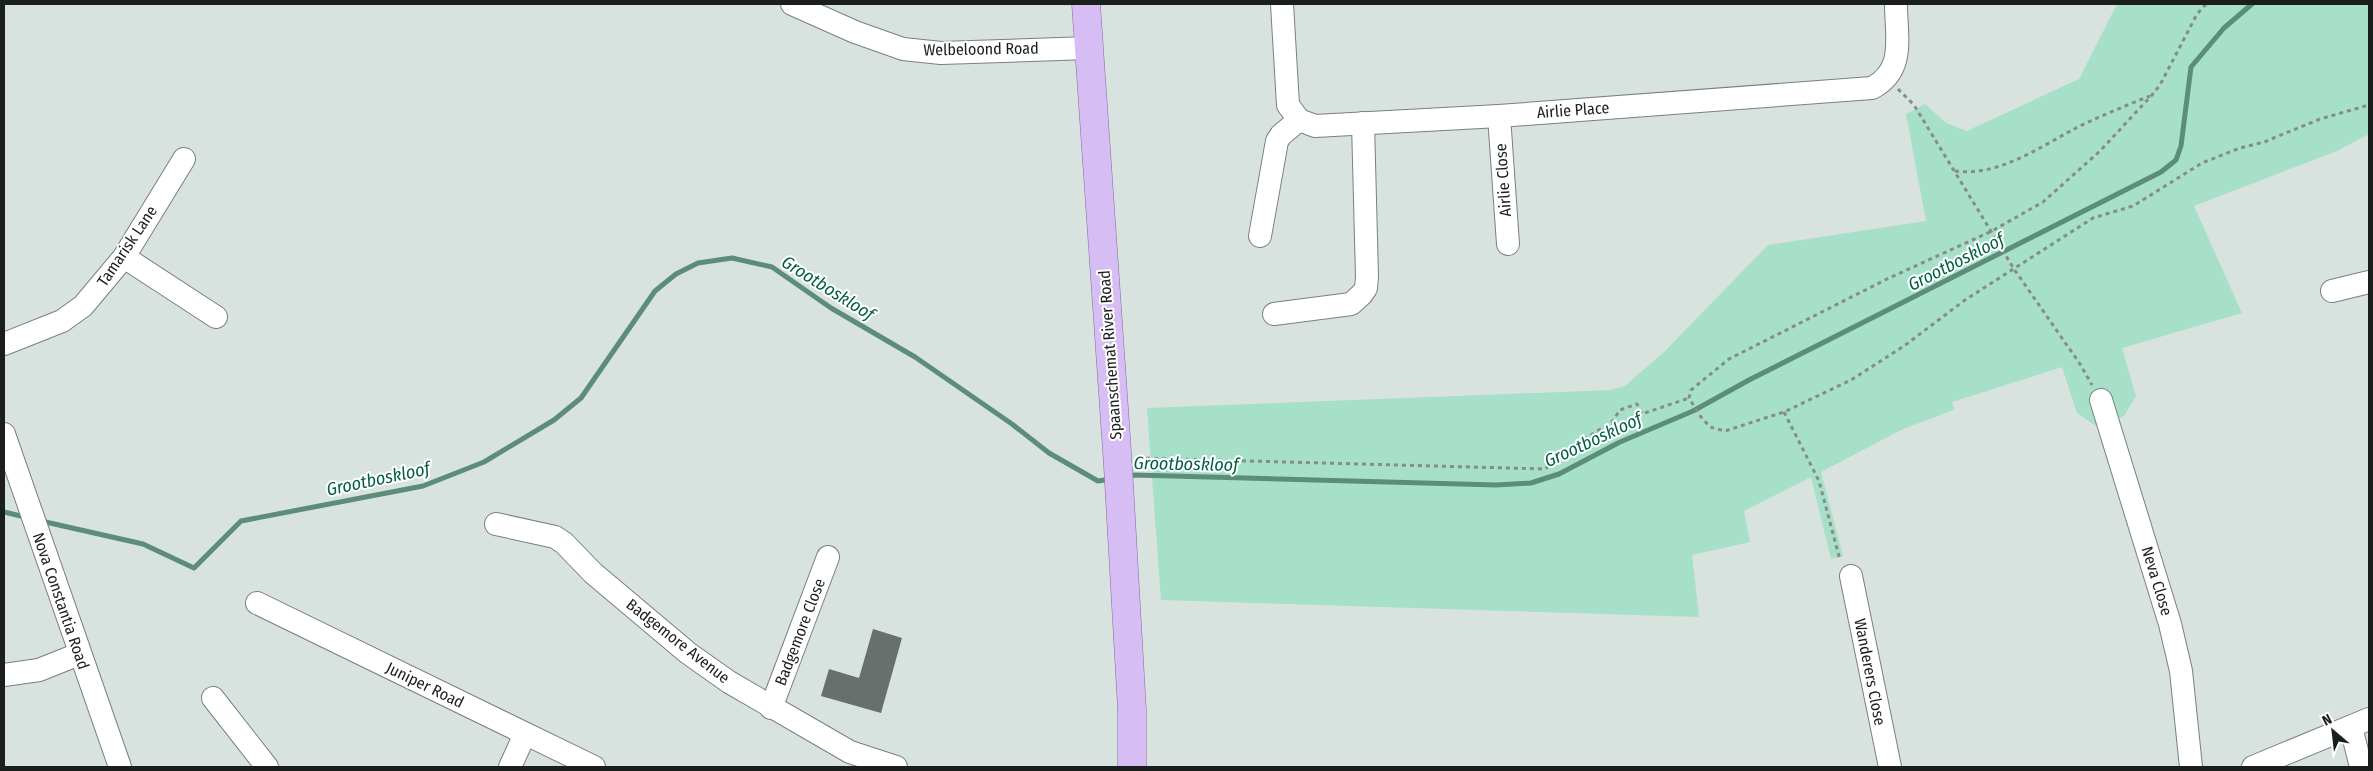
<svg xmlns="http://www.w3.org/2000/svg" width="2373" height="771" font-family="'Fira Sans Condensed',sans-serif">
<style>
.green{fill:#a6e0c8}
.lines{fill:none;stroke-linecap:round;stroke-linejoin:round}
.stream{stroke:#5c8d79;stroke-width:5}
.building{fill:#67706c}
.minor-casing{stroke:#78817d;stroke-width:24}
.major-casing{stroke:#8369a3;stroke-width:29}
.path{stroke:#858c89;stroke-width:3;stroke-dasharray:4 4;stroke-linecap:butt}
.minor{stroke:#fff;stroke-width:22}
.major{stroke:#d6bdf3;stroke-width:28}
.labels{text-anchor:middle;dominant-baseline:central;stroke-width:4;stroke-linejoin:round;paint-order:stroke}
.street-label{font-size:16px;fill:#1a1e1c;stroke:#fff}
.water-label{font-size:18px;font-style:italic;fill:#005e45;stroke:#fff}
</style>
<rect width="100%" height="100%" fill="#d8e2de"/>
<polygon class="green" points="2117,4 2369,4 2369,134 2337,151 2194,206 2242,313 2122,348 2136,396 2124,416 2096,426 2077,413 2062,367 1952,402 1954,410 1903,429 1821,472 1843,556 1831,559 1811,477 1744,511 1750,542 1692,555 1699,617 1161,600 1147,408 1611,390 1625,386 1665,351 1768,245 1926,221 1906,114 1925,104 1946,123 1967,131 2079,79"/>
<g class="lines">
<g class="stream">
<polyline points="1127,476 1135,475 1496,485 1531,483 1559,474 1620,442 1693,411 1749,380 2161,172 2176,160 2181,146 2191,67 2224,28 2252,4"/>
<polyline points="4,512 25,517"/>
<polyline points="41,521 143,544 194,568 241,521 423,486 484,462 554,420 581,398 655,291 676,274 698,263 732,258 772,267 831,308 915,357 1012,424 1049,453 1098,481 1111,479"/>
</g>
</g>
<polygon class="building" points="873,629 902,638 881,713 821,696 829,669 859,678"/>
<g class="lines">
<defs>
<g id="minor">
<polyline points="792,4 855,32 903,49 941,53 1089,48"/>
<path d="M1282,4L1288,105L1299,120L1315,126L1499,116L1872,88C1906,70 1896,37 1896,4"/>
<polyline points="1499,116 1508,244"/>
<polyline points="1260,236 1277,141 1281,135 1299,120"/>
<polyline points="124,257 216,317"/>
<polyline points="2332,291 2369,282"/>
<polyline points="1274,314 1351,304 1362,294 1366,288 1367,277 1363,123"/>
<polyline points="4,344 62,321 83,306 124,257 184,159"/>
<polyline points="2101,400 2170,624 2181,671 2191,767"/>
<polyline points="4,434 120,767"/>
<polyline points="496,524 555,537 564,543 593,573 688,653 729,682 850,752 896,767"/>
<polyline points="1851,576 1890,767"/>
<polyline points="257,603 594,767"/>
<polyline points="4,675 39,670 79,654"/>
<polyline points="213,698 267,767"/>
<polyline points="771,708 828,557"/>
<polyline points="2351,727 2361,767"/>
<polyline points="510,767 525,734"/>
<polyline points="2253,767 2369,719"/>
</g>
<polyline id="major" points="1086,4 1118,466 1132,710 1132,767"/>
</defs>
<use href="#minor" class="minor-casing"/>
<use href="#major" class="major-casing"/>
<g class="path">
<polyline points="2206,4 2197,14 2160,85 2152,95 2100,151 2043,202 1992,231 1887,279 1729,359 1691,390 1689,398 1701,417 1710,427 1725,431 1784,412 1851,380 1904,346 1965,300 2093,218 2133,206 2202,163 2240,148 2264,142 2320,119 2369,105"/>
<polyline points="1898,89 1914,105 2014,269 2080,364 2092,385"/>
<path d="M1955,171C1998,177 2040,147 2076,128C2100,116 2125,106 2150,96"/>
<polyline points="1784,412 1819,481 1840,560"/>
<polyline points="1138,458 1545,469 1578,443 1612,422 1620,410 1637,404 1642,414 1689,398"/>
</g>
<use href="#minor" class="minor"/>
<use href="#major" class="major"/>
</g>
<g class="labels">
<g class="street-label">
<text transform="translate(981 49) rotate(-1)">Welbeloond Road</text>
<text transform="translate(1573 110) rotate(-4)">Airlie Place</text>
<text transform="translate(1503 180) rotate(-94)">Airlie Close</text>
<text transform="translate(127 246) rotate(-56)">Tamarisk Lane</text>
<text transform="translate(1110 355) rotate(-94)">Spaanschemat River Road</text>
<text transform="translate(2157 581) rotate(73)">Neva Close</text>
<text transform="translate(61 601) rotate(71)">Nova Constantia Road</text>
<text transform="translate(800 632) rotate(-69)">Badgemore Close</text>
<text transform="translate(678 641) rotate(38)">Badgemore Avenue</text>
<text transform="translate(1870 672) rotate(79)">Wanderers Close</text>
<text transform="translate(425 685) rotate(26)">Juniper Road</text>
</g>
<g class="water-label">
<text transform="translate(1956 262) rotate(-27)">Grootboskloof</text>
<text transform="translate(828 288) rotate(32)">Grootboskloof</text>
<text transform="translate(1593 440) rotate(-25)">Grootboskloof</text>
<text transform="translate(1186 464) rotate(1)">Grootboskloof</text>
<text transform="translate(378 479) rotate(-12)">Grootboskloof</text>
</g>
</g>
<rect width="2373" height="771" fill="none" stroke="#1a1e1c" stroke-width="10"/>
<g transform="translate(2333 731) rotate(332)" stroke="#ffffff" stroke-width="4" paint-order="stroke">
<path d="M0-4L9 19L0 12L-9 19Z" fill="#1a1e1c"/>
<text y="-8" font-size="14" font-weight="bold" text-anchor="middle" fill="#1a1e1c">N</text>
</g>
</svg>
